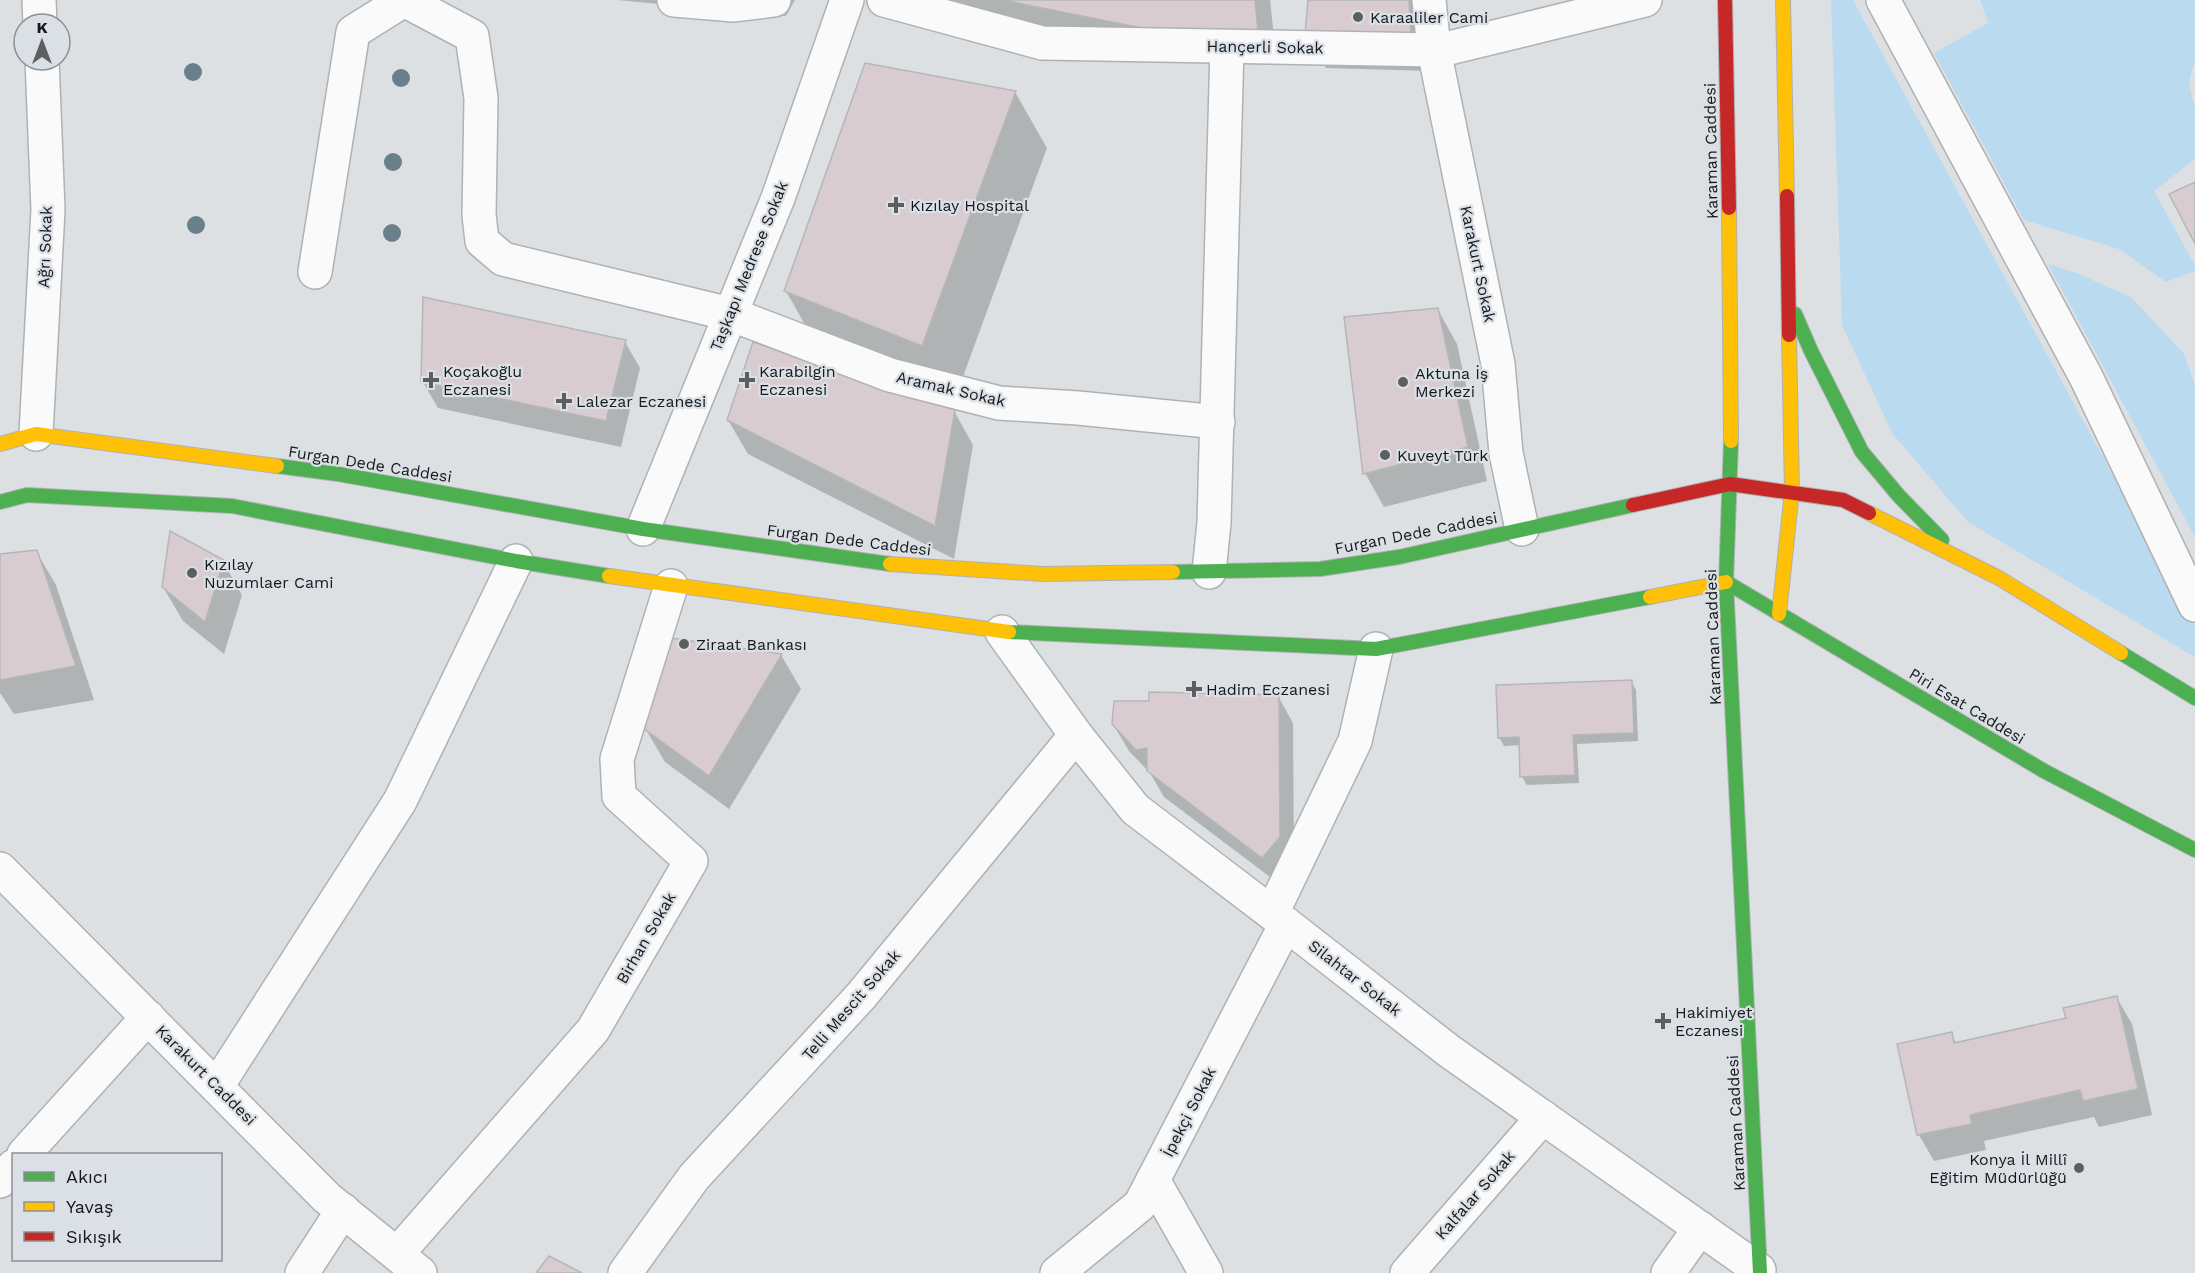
<svg xmlns="http://www.w3.org/2000/svg" width="2195" height="1273" font-family="'Work Sans',sans-serif">
<style>
.green{fill:#badaf0}
.shadow{fill:#0003}
.building{fill:#d8ccd0;stroke:#b5b6b7;stroke-width:1.5}
.lines{fill:none;stroke-linecap:round;stroke-linejoin:round}
.street-casing{stroke:#afb1b3;stroke-width:36}
.fast-casing{stroke:#afb1b3;stroke-width:16}
.slow-casing{stroke:#afb1b3;stroke-width:16}
.jam-casing{stroke:#afb1b3;stroke-width:16}
.street{stroke:#fafafb;stroke-width:33}
.fast{stroke:#4caf50;stroke-width:14}
.slow{stroke:#ffc107;stroke-width:14}
.jam{stroke:#c62828;stroke-width:14}
.tree{fill:#6a7f8c}
.poi-dot{fill:#5c5e60;stroke:#dae0e5;stroke-width:2}
.labels{text-anchor:middle;dominant-baseline:central;stroke-width:4.5;stroke-linejoin:round;paint-order:stroke}
.poi-label{font-size:16px;fill:#16181a;stroke:#dae0e5;text-anchor:start}
.street-label{font-size:16px;fill:#16181a;stroke:#dae0e5}
</style>
<rect width="100%" height="100%" fill="#dde0e2"/>
<g class="green">
<polygon points="1831,0 1853,0 2195,625 2195,657 1968,522 1892,433 1842,325"/>
<polygon points="1980,0 2195,0 2195,59 2189,83 2195,110 2195,159 2154,191 2195,265 2195,271 2166,282 2119,249 2024,220 1934,53 1988,23"/>
<polygon points="2048,264 2074,272 2131,297 2184,354 2195,385 2195,537"/>
</g>
<g class="shadow">
<polygon points="617,0 795,0 786,16"/>
<polygon points="936,0 1270,0 1277,65 1163,62 947,18"/>
<polygon points="1309,0 1426,0 1430,71 1326,68 1306,34"/>
<polygon points="1015,92 1047,148 954,401 818,348 786,291"/>
<polygon points="1438,310 1457,344 1487,481 1384,507 1365,473"/>
<polygon points="625,342 640,368 621,447 438,408 423,382"/>
<polygon points="954,411 973,445 954,559 748,454 728,420"/>
<polygon points="36,551 56,585 94,700 14,714 0,693 0,556"/>
<polygon points="223,561 242,595 224,654 183,621 163,587"/>
<polygon points="781,655 801,689 729,809 665,762 645,728"/>
<polygon points="1631,681 1636,690 1638,741 1577,744 1579,783 1527,785 1522,777 1521,745 1504,746 1499,737"/>
<polygon points="1278,696 1293,723 1294,864 1278,883 1164,797 1150,773 1129,751 1113,724"/>
<polygon points="2117,998 2132,1024 2152,1115 2099,1127 2094,1117 1984,1141 1986,1150 1934,1161 1919,1135 1899,1045 1951,1034 1957,1044 2068,1020"/>
</g>
<g class="building">
<polygon points="1002,0 1255,0 1258,32 1142,28"/>
<polygon points="1308,0 1409,0 1411,38 1305,34"/>
<polygon points="865,63 1016,91 922,346 784,291"/>
<polygon points="2195,182 2195,244 2169,194"/>
<polygon points="423,297 626,340 606,421 421,382"/>
<polygon points="1438,308 1468,447 1363,474 1344,317"/>
<polygon points="753,342 955,410 935,526 727,420"/>
<polygon points="170,531 224,560 205,622 162,587"/>
<polygon points="37,550 76,666 0,680 0,554"/>
<polygon points="664,637 782,654 709,776 643,728"/>
<polygon points="1632,680 1634,733 1573,735 1575,775 1520,777 1519,737 1498,738 1496,685"/>
<polygon points="1149,692 1279,695 1280,837 1262,858 1147,771 1147,748 1136,750 1112,724 1114,701 1149,701"/>
<polygon points="2117,996 2138,1089 2083,1101 2080,1090 1970,1115 1972,1124 1917,1135 1897,1044 1952,1032 1954,1043 2066,1018 2063,1008"/>
<polygon points="549,1256 582,1273 536,1273"/>
</g>
<g class="lines">
<defs>
<g id="street">
<polyline points="39,0 40,24"/>
<polyline points="404,0 472,36 481,98 479,215 482,241 503,259 730,314 890,375 999,403 1078,408 1218,422"/>
<polyline points="674,0 734,5 774,0"/>
<polyline points="884,0 1042,43 1434,50 1441,50 1645,0"/>
<polyline points="1429,0 1434,50 1498,364 1506,453 1522,529"/>
<polyline points="1883,0 2086,377 2195,605"/>
<polyline points="315,272 353,32 404,0"/>
<polyline points="36,434 48,210 42,60"/>
<polyline points="643,529 778,198 847,0"/>
<polyline points="1209,572 1214,523 1227,47"/>
<polyline points="1002,632 1076,735 1135,809 1286,924 1449,1051 1759,1270"/>
<polyline points="0,869 327,1198 420,1273"/>
<polyline points="1272,913 1355,741 1376,649"/>
<polyline points="217,1086 400,801 516,561"/>
<polyline points="24,1154 148,1017"/>
<polyline points="1153,1180 1206,1273"/>
<polyline points="0,1181 14,1166"/>
<polyline points="397,1254 593,1030 691,861 619,796 617,759 671,586"/>
<polyline points="302,1273 343,1210"/>
<polyline points="625,1273 694,1177 861,996 1076,735"/>
<polyline points="1057,1273 1140,1205 1286,924"/>
<polyline points="1407,1273 1543,1117"/>
<polyline points="1668,1273 1700,1228"/>
</g>
<g id="fast">
<polyline points="1795,314 1811,351 1862,452 1899,496 1942,540"/>
<polyline points="1731,441 1726,582 1760,1273"/>
<polyline points="277,466 338,474 643,529 890,564"/>
<polyline points="0,502 27,495 232,506 516,561 609,576"/>
<polyline points="1173,572 1320,569 1399,557 1633,505"/>
<polyline points="1726,582 2044,771 2195,850"/>
<polyline points="1009,632 1376,649 1650,597"/>
<polyline points="2121,653 2195,698"/>
</g>
<g id="slow">
<polyline points="1783,0 1787,196"/>
<polyline points="1729,208 1731,441"/>
<polyline points="0,444 36,434 277,466"/>
<polyline points="1869,513 1999,578 2121,653"/>
<polyline points="890,564 1043,574 1173,572"/>
<polyline points="609,576 1009,632"/>
<polyline points="1650,597 1726,582"/>
<polyline points="1779,614 1792,491 1789,335"/>
</g>
<g id="jam">
<polyline points="1725,0 1729,208"/>
<polyline points="1787,196 1789,335"/>
<polyline points="1633,505 1730,484 1843,500 1869,513"/>
</g>
</defs>
<use href="#street" class="street-casing"/>
<use href="#fast" class="fast-casing"/>
<use href="#slow" class="slow-casing"/>
<use href="#jam" class="jam-casing"/>
<use href="#street" class="street"/>
<use href="#fast" class="fast"/>
<use href="#slow" class="slow"/>
<use href="#jam" class="jam"/>
</g>
<g class="tree">
<circle cx="193" cy="72" r="9"/>
<circle cx="401" cy="78" r="9"/>
<circle cx="393" cy="162" r="9"/>
<circle cx="196" cy="225" r="9"/>
<circle cx="392" cy="233" r="9"/>
</g>
<g class="poi-dot">
<circle cx="1358" cy="17" r="6"/>
<path d="M893 196h6v6h6v6h-6v6h-6v-6h-6v-6h6z"/>
<path d="M428 371h6v6h6v6h-6v6h-6v-6h-6v-6h6z"/>
<path d="M744 371h6v6h6v6h-6v6h-6v-6h-6v-6h6z"/>
<circle cx="1403" cy="382" r="6"/>
<path d="M561 392h6v6h6v6h-6v6h-6v-6h-6v-6h6z"/>
<circle cx="1385" cy="455" r="6"/>
<circle cx="192" cy="573" r="6"/>
<circle cx="684" cy="644" r="6"/>
<path d="M1191 680h6v6h6v6h-6v6h-6v-6h-6v-6h6z"/>
<path d="M1660 1012h6v6h6v6h-6v6h-6v-6h-6v-6h6z"/>
<circle cx="2079" cy="1168" r="6"/>
</g>
<g class="labels">
<g class="poi-label">
<text x="1370" y="17">Karaaliler Cami</text>
<text x="910" y="205">Kızılay Hospital</text>
<text x="443" y="371">Koçakoğlu<tspan x="443" dy="18">Eczanesi</tspan></text>
<text x="759" y="371">Karabilgin<tspan x="759" dy="18">Eczanesi</tspan></text>
<text x="1415" y="373">Aktuna İş<tspan x="1415" dy="18">Merkezi</tspan></text>
<text x="576" y="401">Lalezar Eczanesi</text>
<text x="1397" y="455">Kuveyt Türk</text>
<text x="204" y="564">Kızılay<tspan x="204" dy="18">Nuzumlaer Cami</tspan></text>
<text x="696" y="644">Ziraat Bankası</text>
<text x="1206" y="689">Hadim Eczanesi</text>
<text x="1675" y="1012">Hakimiyet<tspan x="1675" dy="18">Eczanesi</tspan></text>
<text x="2067" y="1159" text-anchor="end">Konya İl Millî<tspan x="2067" dy="18">Eğitim Müdürlüğü</tspan></text>
</g>
<g class="street-label">
<text transform="translate(1265 47) rotate(1)">Hançerli Sokak</text>
<text transform="translate(1711 151) rotate(-91)">Karaman Caddesi</text>
<text transform="translate(45 247) rotate(-88)">Ağrı Sokak</text>
<text transform="translate(1478 264) rotate(78)">Karakurt Sokak</text>
<text transform="translate(749 266) rotate(-68)">Taşkapı Medrese Sokak</text>
<text transform="translate(951 389) rotate(13)">Aramak Sokak</text>
<text transform="translate(370 464) rotate(9)">Furgan Dede Caddesi</text>
<text transform="translate(1416 533) rotate(-11)">Furgan Dede Caddesi</text>
<text transform="translate(849 540) rotate(7)">Furgan Dede Caddesi</text>
<text transform="translate(1713 637) rotate(-92)">Karaman Caddesi</text>
<text transform="translate(1967 706) rotate(31)">Piri Esat Caddesi</text>
<text transform="translate(646 938) rotate(-60)">Birhan Sokak</text>
<text transform="translate(1355 978) rotate(38)">Silahtar Sokak</text>
<text transform="translate(851 1005) rotate(-49)">Telli Mescit Sokak</text>
<text transform="translate(206 1075) rotate(45)">Karakurt Caddesi</text>
<text transform="translate(1189 1112) rotate(-63)">İpekçi Sokak</text>
<text transform="translate(1736 1123) rotate(-93)">Karaman Caddesi</text>
<text transform="translate(1475 1195) rotate(-49)">Kalfalar Sokak</text>
</g>
</g>
<rect x="12" y="1153" width="210" height="108" fill="#dae0e5" stroke="#8c9094" stroke-width="1.5"/>
<rect x="24" y="1172" width="30" height="9" fill="#4caf50" stroke="#8c9094" stroke-width="1.5"/>
<text x="66" y="1183" font-size="18" fill="#16181a">Akıcı</text>
<rect x="24" y="1202" width="30" height="9" fill="#ffc107" stroke="#8c9094" stroke-width="1.5"/>
<text x="66" y="1213" font-size="18" fill="#16181a">Yavaş</text>
<rect x="24" y="1232" width="30" height="9" fill="#c62828" stroke="#8c9094" stroke-width="1.5"/>
<text x="66" y="1243" font-size="18" fill="#16181a">Sıkışık</text>
<g transform="translate(42 42)"><circle r="28" fill="#dae0e5" stroke="#8c9094" stroke-width="1.5"/>
<path d="M0-4.5L10 22L0 15L-10 22Z" fill="#5c5e60"/>
<text y="-9" font-size="16" font-weight="bold" text-anchor="middle" fill="#16181a">K</text>
</g>
</svg>
